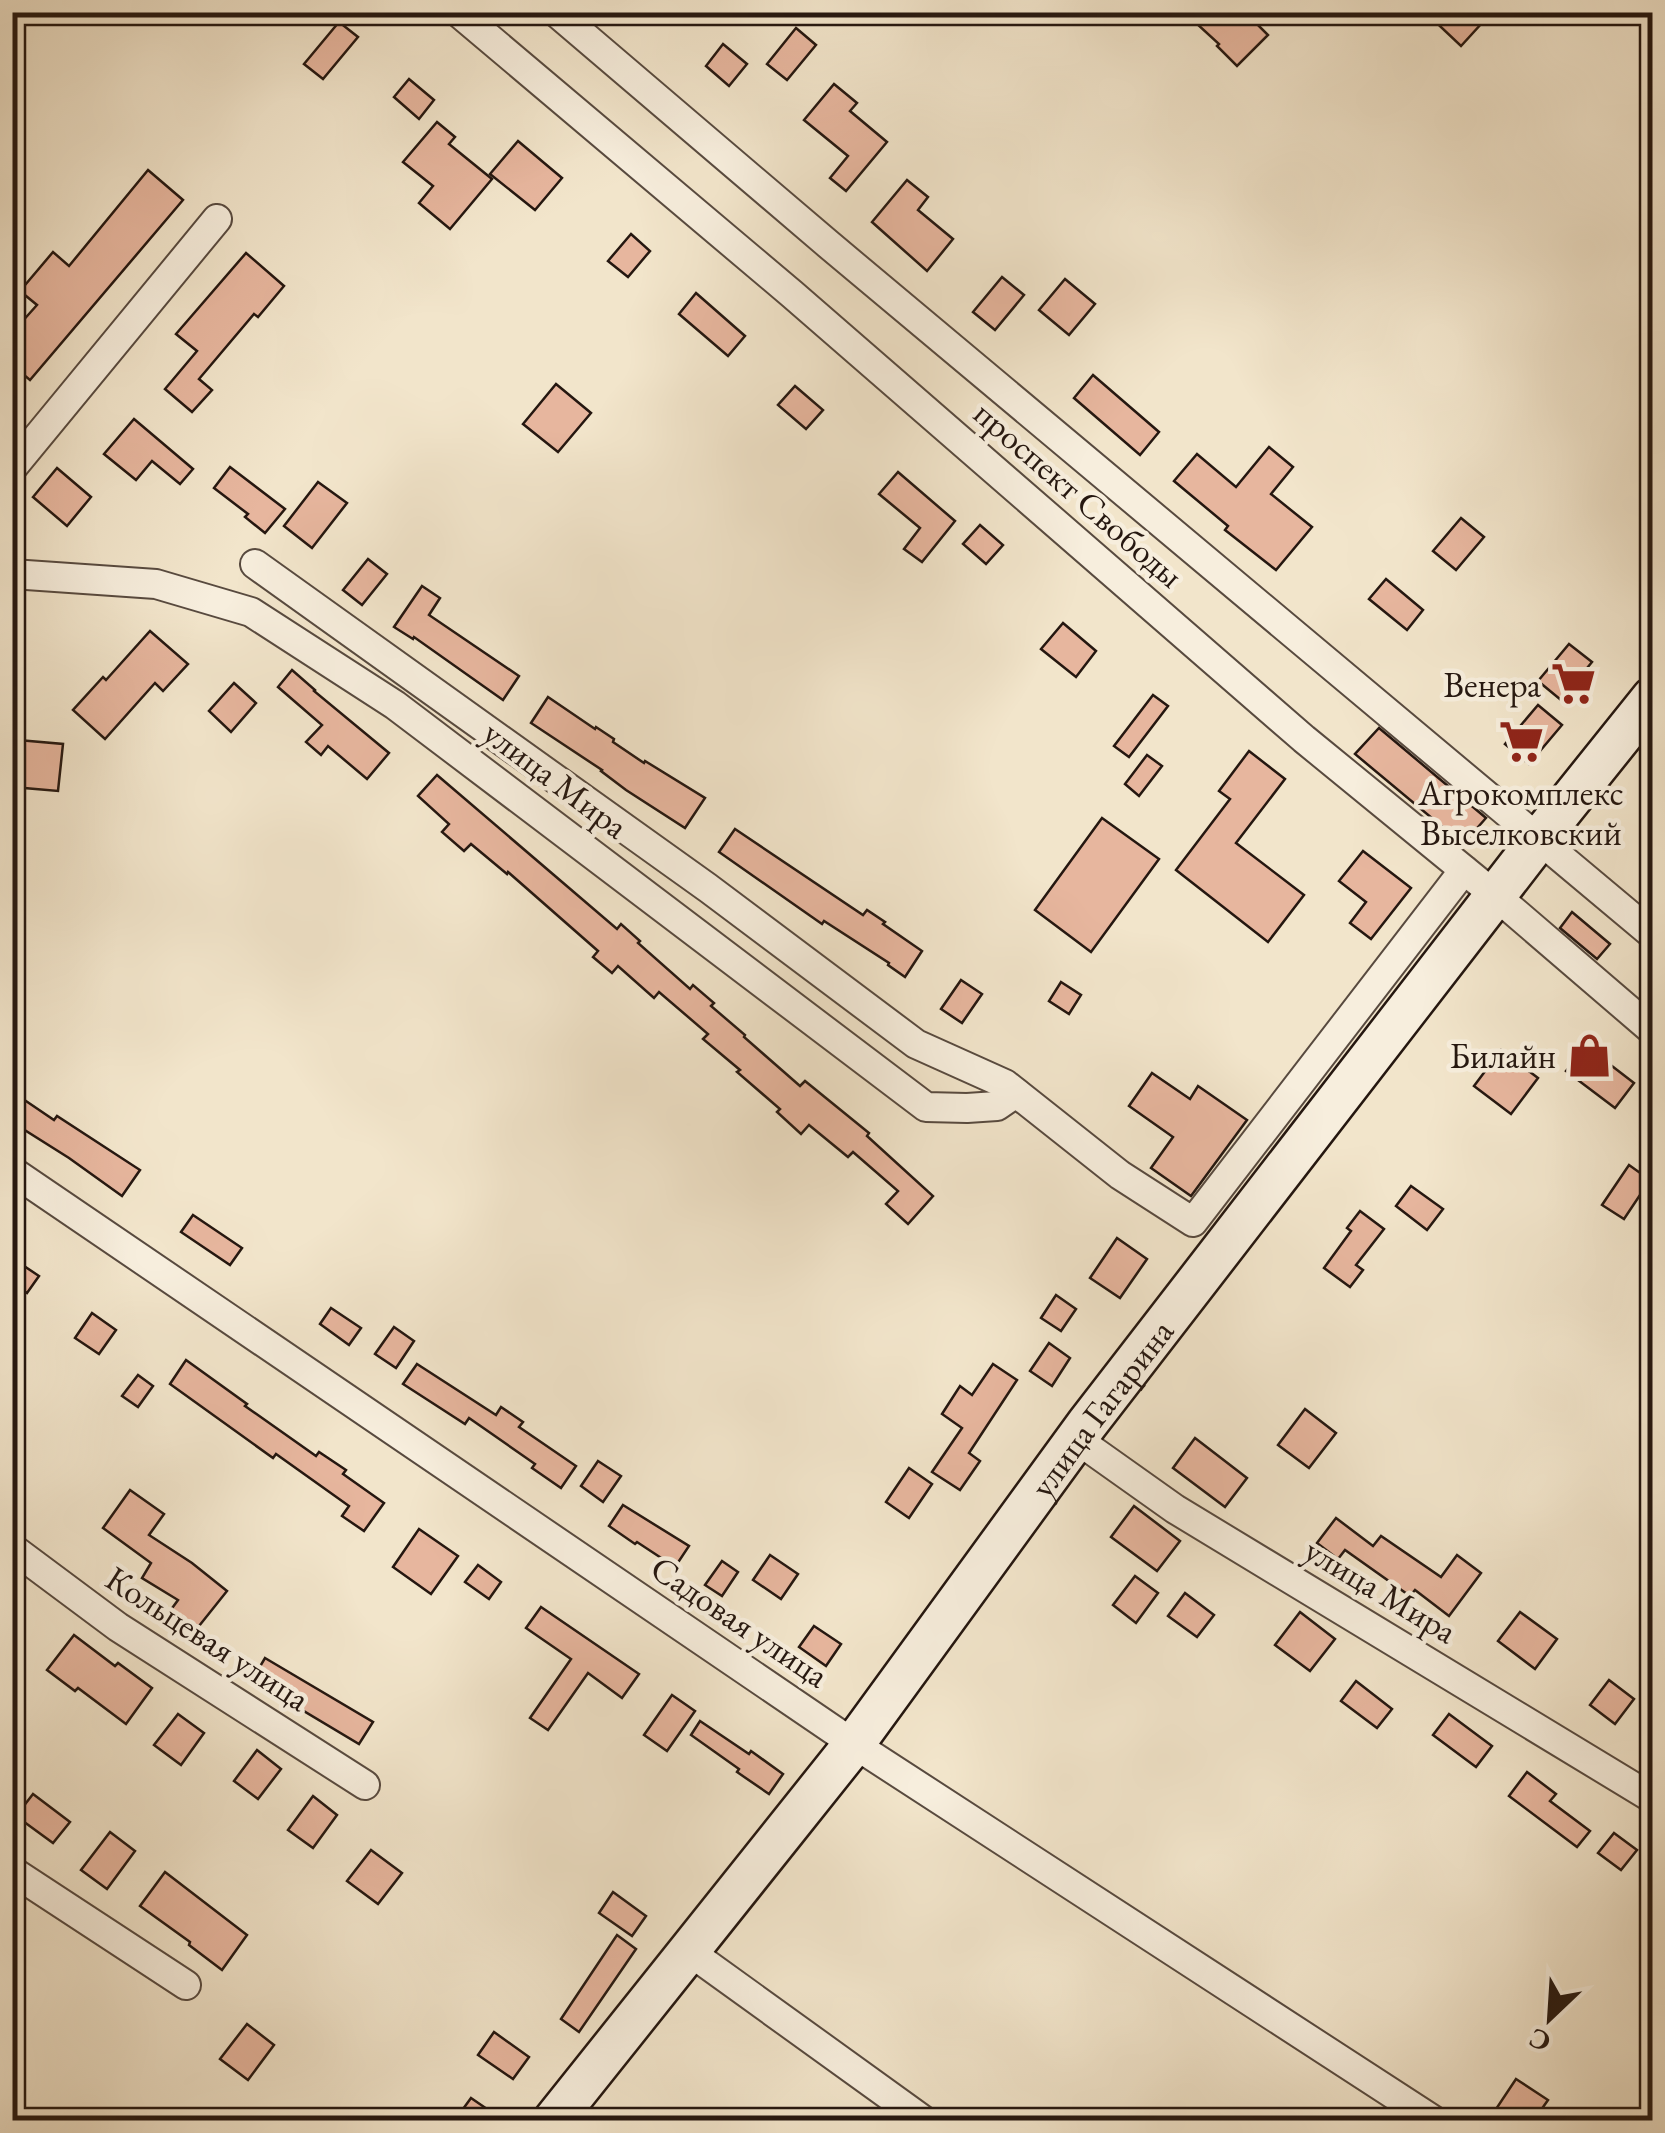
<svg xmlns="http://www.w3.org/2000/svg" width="1665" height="2133" font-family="'EB Garamond',serif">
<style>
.building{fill:#e7b69e;stroke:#251710;stroke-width:2.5}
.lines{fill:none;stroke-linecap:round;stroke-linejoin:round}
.minor-casing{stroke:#584a3f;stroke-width:32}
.secondary-casing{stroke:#251710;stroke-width:45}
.minor{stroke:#f7eedd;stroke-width:28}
.secondary{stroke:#f7eedd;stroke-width:40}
.labels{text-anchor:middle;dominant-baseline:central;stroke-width:9;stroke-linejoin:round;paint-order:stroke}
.street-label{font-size:35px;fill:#251710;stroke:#f7eedd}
.poi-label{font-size:35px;fill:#251710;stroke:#f7eedd;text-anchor:end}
</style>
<rect width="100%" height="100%" fill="#f2e5cb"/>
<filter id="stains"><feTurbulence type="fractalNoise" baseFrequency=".002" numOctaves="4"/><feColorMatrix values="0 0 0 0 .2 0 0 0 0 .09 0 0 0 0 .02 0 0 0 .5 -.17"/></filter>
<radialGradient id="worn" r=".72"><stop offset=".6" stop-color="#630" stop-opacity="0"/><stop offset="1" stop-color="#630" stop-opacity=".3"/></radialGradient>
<g class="building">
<polygon points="1184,12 1245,12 1268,35 1237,66 1217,46 1219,44"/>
<polygon points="1425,12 1492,12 1461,46"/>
<polygon points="339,22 358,37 323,79 304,64"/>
<polygon points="796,28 816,45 787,80 767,64"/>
<polygon points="723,44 747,64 729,86 706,66"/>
<polygon points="409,79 434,100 419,119 394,97"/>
<polygon points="834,84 857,103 850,111 887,142 846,191 830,178 848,156 804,120"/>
<polygon points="437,122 455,137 449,144 492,179 450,229 419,203 433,186 403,162"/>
<polygon points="518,141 562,178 535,210 490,174"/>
<polygon points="148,170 183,200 30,380 12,365 12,333 37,305 20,291 53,252 69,266"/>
<polygon points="907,180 928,197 918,210 953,239 927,271 872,222"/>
<polygon points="631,234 650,251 628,277 608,261"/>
<polygon points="246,253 284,286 258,317 254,314 199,379 212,390 192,412 165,389 197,351 176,334"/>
<polygon points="1002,277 1024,295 995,330 973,312"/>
<polygon points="1065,279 1095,304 1069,335 1039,310"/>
<polygon points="696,293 745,336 728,356 679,314"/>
<polygon points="1093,375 1159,432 1140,455 1074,398"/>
<polygon points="556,384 591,413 558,452 523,424"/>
<polygon points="795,386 823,410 806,429 778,405"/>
<polygon points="134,419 193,469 180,484 152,461 136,480 104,454"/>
<polygon points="1269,447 1293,467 1271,494 1312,527 1276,570 1225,530 1228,526 1174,481 1197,454 1236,487"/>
<polygon points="230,467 285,509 265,533 245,517 248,514 214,488"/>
<polygon points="57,468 91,497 67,526 33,497"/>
<polygon points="898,472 955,521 922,562 904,549 920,528 879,494"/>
<polygon points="318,482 347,503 312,548 284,526"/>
<polygon points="1461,518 1484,537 1456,570 1433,551"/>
<polygon points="980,525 1003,545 986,564 963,544"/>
<polygon points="368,559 387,574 362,605 343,590"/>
<polygon points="1386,579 1423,610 1407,630 1369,599"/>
<polygon points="422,586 440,598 429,615 519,676 503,700 414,637 413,639 394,627"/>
<polygon points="1063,623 1096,651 1076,677 1041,649"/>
<polygon points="150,631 188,664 163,691 155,683 105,739 73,710 103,677 106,680"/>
<polygon points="1569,644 1592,662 1561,700 1538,681"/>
<polygon points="292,670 315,690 314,691 389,753 367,779 328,746 321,755 306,742 322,725 278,687"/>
<polygon points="234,683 256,703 231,732 209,711"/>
<polygon points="1153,695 1168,706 1129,757 1114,746"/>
<polygon points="548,697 595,729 596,727 614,739 613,742 644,763 645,761 705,798 685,828 626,790 601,771 602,770 531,723"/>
<polygon points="1538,705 1562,725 1529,764 1505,744"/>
<polygon points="1379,728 1486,818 1463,844 1355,754"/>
<polygon points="18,740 63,744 58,791 13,787"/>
<polygon points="1249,751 1285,779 1236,843 1304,895 1268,942 1176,870 1230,799 1219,791"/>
<polygon points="1147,755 1162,766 1139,796 1125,784"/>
<polygon points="437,775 617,929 621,924 640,941 638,943 690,989 693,985 714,1003 711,1006 745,1035 744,1037 800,1086 805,1081 869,1133 867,1136 933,1196 908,1224 886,1204 898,1191 853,1152 848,1157 809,1125 801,1134 777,1112 780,1109 737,1072 740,1070 703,1039 708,1034 659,992 654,998 618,966 612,973 593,957 598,951 508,872 507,874 471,844 464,851 442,832 449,824 418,796"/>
<polygon points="1102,818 1159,859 1091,952 1035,910"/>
<polygon points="735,829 863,915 867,910 885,922 883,924 922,951 905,977 888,965 889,963 824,921 822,924 719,852"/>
<polygon points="1363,851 1411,888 1371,939 1350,923 1366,902 1339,881"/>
<polygon points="1572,912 1610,944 1597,959 1560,928"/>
<polygon points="961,980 982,994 962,1023 941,1009"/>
<polygon points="1061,982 1081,995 1069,1014 1049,1001"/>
<polygon points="1586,1046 1634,1083 1615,1108 1566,1071"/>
<polygon points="1501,1050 1538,1078 1511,1114 1474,1086"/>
<polygon points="1152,1073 1190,1099 1198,1086 1247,1120 1191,1196 1151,1168 1173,1137 1129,1106"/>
<polygon points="23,1099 54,1120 57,1116 140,1170 122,1196 69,1158 12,1122 12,1114"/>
<polygon points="1629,1165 1650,1180 1624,1219 1602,1205"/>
<polygon points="1411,1186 1443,1209 1427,1230 1396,1206"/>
<polygon points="1360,1211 1384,1229 1356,1265 1363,1270 1350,1287 1324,1268 1351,1231 1347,1228"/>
<polygon points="193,1215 242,1248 230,1265 181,1232"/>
<polygon points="1117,1238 1147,1259 1120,1298 1090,1278"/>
<polygon points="12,1258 39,1276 27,1293 12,1283"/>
<polygon points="1056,1295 1076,1309 1061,1331 1041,1318"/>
<polygon points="331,1308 361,1328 349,1345 320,1324"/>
<polygon points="92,1313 116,1330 99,1354 75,1338"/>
<polygon points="394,1327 414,1341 396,1368 375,1354"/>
<polygon points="1049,1343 1070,1358 1052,1386 1030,1371"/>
<polygon points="186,1360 247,1404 245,1406 316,1456 319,1452 346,1470 343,1474 384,1503 364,1531 342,1516 349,1506 276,1454 273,1458 170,1384"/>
<polygon points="417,1364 496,1415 501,1407 523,1422 519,1427 576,1466 561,1488 532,1468 535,1464 469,1418 465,1424 403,1384"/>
<polygon points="993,1364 1017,1380 969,1453 980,1461 960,1490 932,1472 962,1428 942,1414 960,1386 972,1395"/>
<polygon points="138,1375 153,1386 138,1407 122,1396"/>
<polygon points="1305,1409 1336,1433 1309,1468 1278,1445"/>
<polygon points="1195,1438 1247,1478 1225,1507 1173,1468"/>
<polygon points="598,1461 621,1476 603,1502 581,1486"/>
<polygon points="909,1468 932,1484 909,1518 886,1502"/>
<polygon points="130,1490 164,1514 149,1535 192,1563 227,1591 195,1631 170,1611 178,1600 142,1578 151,1563 103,1528"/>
<polygon points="623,1505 689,1546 675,1567 637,1542 635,1544 609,1526"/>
<polygon points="1134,1506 1180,1541 1157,1571 1111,1537"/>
<polygon points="1336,1518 1373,1546 1381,1536 1441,1577 1457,1555 1481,1573 1449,1616 1415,1590 1410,1596 1345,1550 1338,1559 1317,1543"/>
<polygon points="419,1529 458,1556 431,1594 393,1567"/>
<polygon points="770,1555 798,1574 781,1599 753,1580"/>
<polygon points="722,1561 738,1572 722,1596 705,1585"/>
<polygon points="478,1565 501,1582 489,1599 465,1582"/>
<polygon points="1135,1576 1158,1593 1136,1623 1113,1605"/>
<polygon points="1185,1593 1214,1615 1197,1637 1168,1616"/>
<polygon points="541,1607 639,1674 622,1698 588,1673 548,1730 530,1718 571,1659 526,1628"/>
<polygon points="1300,1612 1335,1639 1310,1671 1275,1645"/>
<polygon points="1520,1612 1557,1639 1535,1669 1498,1641"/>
<polygon points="814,1626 841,1644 826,1666 799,1647"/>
<polygon points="74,1635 115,1666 118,1663 152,1688 126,1724 78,1688 75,1691 47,1670"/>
<polygon points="265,1658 373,1722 359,1744 252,1680"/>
<polygon points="1609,1680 1634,1699 1615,1724 1590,1705"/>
<polygon points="1356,1681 1392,1709 1377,1728 1341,1701"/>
<polygon points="672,1695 695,1711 667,1751 644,1735"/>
<polygon points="178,1714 204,1733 181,1765 154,1745"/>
<polygon points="1449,1714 1492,1746 1476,1767 1433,1735"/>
<polygon points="700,1721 749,1754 751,1751 783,1774 769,1794 737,1772 739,1769 691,1735"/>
<polygon points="257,1750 281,1769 258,1799 234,1781"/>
<polygon points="1527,1772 1556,1794 1550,1801 1590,1831 1577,1847 1509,1796"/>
<polygon points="33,1794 70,1822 53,1843 16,1816"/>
<polygon points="313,1796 337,1815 313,1848 288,1830"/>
<polygon points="110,1832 135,1851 107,1889 81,1870"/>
<polygon points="1614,1833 1637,1850 1621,1870 1598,1853"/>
<polygon points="371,1850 402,1873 378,1904 347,1881"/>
<polygon points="165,1872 247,1935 222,1970 189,1945 190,1942 140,1906"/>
<polygon points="613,1892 646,1916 632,1936 599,1913"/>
<polygon points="617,1935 636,1949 579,2032 561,2019"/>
<polygon points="247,2024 274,2045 248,2080 220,2059"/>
<polygon points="494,2032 529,2057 513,2079 478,2055"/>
<polygon points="1516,2079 1548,2100 1534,2120 1507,2120 1494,2112"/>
<polygon points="471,2098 503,2120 455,2120"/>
</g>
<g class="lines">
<defs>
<g id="minor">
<polyline points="458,12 792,294 1304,739 1496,896 1652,1030"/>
<polyline points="556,12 828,244 1652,934"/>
<polyline points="12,468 217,219"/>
<polyline points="255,564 708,888 916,1044 1005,1084 1120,1175 1193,1222 1464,870"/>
<polyline points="12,574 156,584 251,612 395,705 926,1107 967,1108 997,1106 1016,1093"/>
<polyline points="12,1171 854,1744 1433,2120"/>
<polyline points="1075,1438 1175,1509 1652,1798"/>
<polyline points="12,1548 118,1627 365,1785"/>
<polyline points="12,1871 186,1985"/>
<polyline points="690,1952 923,2120"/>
</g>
<g id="secondary">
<path id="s1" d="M554,2120L854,1744L1087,1424L1539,839L1652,698"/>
</g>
</defs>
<use href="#minor" class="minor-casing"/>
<use href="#secondary" class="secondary-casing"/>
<use href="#minor" class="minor"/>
<use href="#secondary" class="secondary"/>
</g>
<defs>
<symbol id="supermarket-bare" viewBox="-9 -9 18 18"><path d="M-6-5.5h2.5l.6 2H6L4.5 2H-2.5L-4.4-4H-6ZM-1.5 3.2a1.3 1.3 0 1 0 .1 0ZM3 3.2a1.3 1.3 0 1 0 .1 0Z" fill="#8f2418" stroke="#f7eedd" stroke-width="2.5" paint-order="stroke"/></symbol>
<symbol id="shop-bare" viewBox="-9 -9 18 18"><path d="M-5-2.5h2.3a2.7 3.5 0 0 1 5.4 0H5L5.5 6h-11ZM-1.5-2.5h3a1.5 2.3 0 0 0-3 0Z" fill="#8f2418" stroke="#f7eedd" stroke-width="2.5" paint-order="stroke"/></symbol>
</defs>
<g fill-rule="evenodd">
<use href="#supermarket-bare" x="1542" y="652" width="63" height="63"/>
<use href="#supermarket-bare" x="1490" y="710" width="63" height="63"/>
<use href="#shop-bare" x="1558" y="1024" width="63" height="63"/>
</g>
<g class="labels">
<g class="street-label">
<text transform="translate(1079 494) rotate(41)">проспект Свободы</text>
<text transform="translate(556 779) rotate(37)">улица Мира</text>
<text stroke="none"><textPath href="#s1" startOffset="898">улица Гагарина</textPath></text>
<text transform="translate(1381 1590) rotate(31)">улица Мира</text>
<text transform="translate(740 1621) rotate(34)">Садовая улица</text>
<text transform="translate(208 1638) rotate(33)">Кольцевая улица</text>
</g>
<g class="poi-label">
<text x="1541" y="684">Венера</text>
<text x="1521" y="792" text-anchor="middle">Агрокомплекс<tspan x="1521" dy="40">Выселковский</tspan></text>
<text x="1556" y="1055">Билайн</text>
</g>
</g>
<rect width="1665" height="2133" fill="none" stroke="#f2e5cb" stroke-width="50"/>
<rect x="15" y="15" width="1635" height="2103" fill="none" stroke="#251710" stroke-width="5"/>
<rect x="25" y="25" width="1615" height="2083" fill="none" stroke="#251710" stroke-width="2.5"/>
<g transform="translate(1550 2018) rotate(205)" stroke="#f7eedd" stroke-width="8" paint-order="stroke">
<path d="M0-8L18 38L0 25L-18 38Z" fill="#251710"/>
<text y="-15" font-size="28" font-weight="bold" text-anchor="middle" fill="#251710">С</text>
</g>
<rect width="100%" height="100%" filter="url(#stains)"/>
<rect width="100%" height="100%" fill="url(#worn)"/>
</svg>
